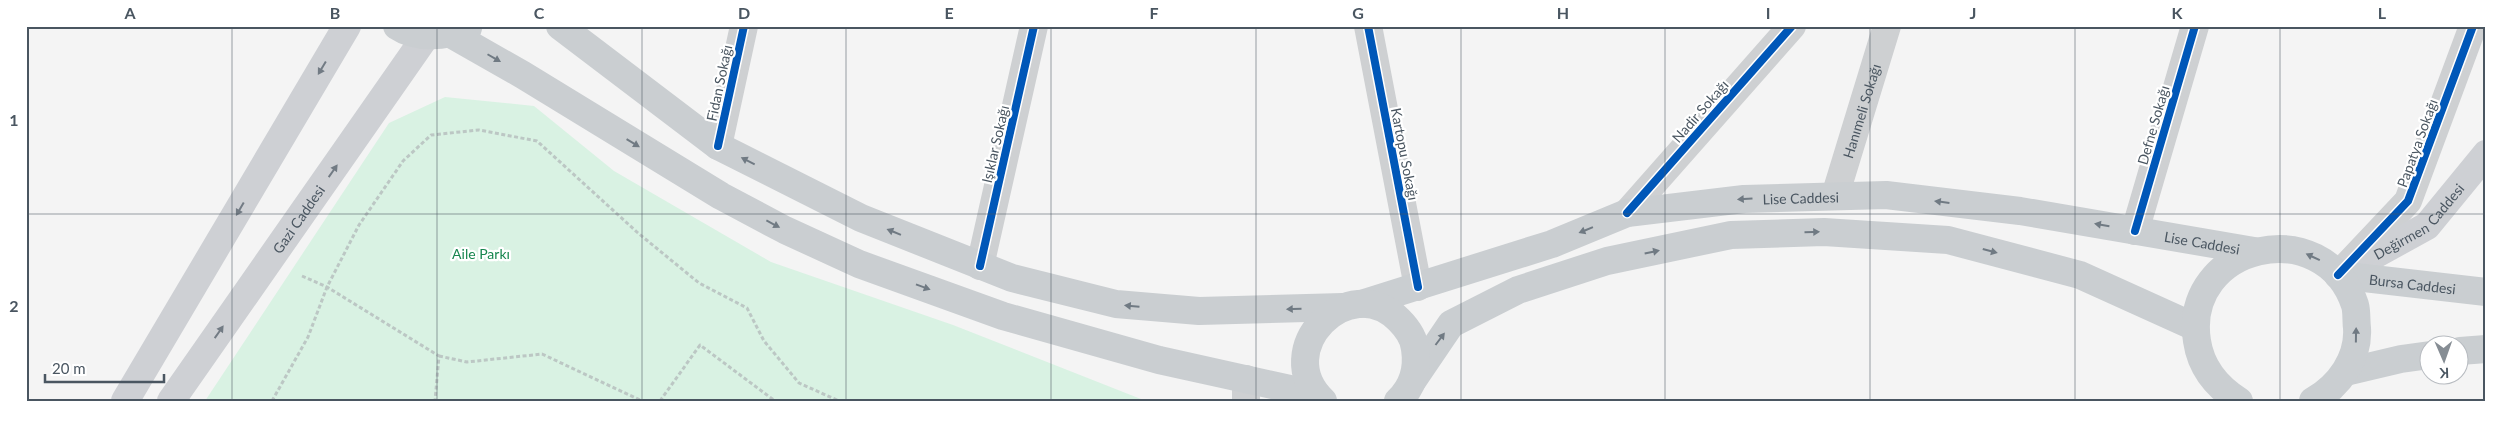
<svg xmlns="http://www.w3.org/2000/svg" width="2512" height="427" font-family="Lato,sans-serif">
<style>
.green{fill:#d9f2e3}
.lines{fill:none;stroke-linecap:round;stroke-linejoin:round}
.path{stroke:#bcc7c4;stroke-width:3;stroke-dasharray:4 2.5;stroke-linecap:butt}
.street{stroke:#ced0d2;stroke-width:28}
.secondary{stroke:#ced0d4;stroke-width:28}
.primary{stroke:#caced1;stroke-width:28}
.cycleway-casing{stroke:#fff;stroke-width:11}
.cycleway{stroke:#0057b8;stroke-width:8}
.oneway{fill:#707a83}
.oneway2{fill:#727b84}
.grid{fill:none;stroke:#4a5661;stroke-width:1;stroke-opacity:0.55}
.labels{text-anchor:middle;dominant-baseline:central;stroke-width:4.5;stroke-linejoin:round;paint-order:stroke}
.street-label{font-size:14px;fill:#4a5661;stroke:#fff}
.park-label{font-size:14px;fill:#17864f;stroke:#fff}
.neatline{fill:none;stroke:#4a5661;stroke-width:2}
.grid-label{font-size:16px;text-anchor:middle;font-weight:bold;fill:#4a5661}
</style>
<rect width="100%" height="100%" fill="#f4f4f4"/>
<polygon class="green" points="445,97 534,106 614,171 771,262 953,325 1146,401 205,401 389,123"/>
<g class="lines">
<g class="path">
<polyline points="302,276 327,287 439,356 435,401"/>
<polyline points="439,356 467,362 542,354 642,401"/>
<polyline points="272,401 308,337 327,287 359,225 403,161 431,135 479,130 537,141 638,233 699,283 747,308 764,341 799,383 839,401"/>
<polyline points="660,401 700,345 775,401"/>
</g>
<g class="street">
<polyline points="1368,26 1418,287"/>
<polyline points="718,146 744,26"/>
<path id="s1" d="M1835,196L1887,26"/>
<polyline points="1627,213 1792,26"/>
<polyline points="2135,231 2195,26"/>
<polyline points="980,266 1034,26"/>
<polyline points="2343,270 2408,201 2473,26"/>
<polyline points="1246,401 1246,379"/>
</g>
<g class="secondary">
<path id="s2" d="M2338,275L2427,226L2486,154"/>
<polyline points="125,401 347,26"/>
<path id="s3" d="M171,401L426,36"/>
</g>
<g class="primary">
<path d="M397,26C418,40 446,36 468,28"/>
<polyline points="560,26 718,146 861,218 1012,278 1116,304 1199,311 1343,307"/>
<polyline points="451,34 523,75 721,196 785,230 859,264 1003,316 1159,360 1317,395"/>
<path id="s4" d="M2338,275L2486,292"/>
<path id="s5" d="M1361,304L1552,244L1627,213L1744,199L1886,195L2020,211L2254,251"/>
<polyline points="2460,351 2486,349"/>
<polyline points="2346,372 2401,359 2430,355"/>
<polyline points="1413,380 1451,324 1518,290 1607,261 1731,235 1824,232 1948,240 2080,275 2195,327"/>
<path d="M1323,401C1269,350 1349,269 1399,320C1407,328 1414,337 1415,349C1418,369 1413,387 1398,401"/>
<path d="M2239,401C2217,387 2201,368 2197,341C2182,244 2324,211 2355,305C2357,312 2356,321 2357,328C2359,359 2339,386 2313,401"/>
</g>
<defs>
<g id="cycleway">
<polyline points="1368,26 1418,287"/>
<polyline points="718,146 744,26"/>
<polyline points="1627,213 1792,26"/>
<polyline points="2135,231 2195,26"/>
<polyline points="980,266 1034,26"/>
<polyline points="2338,275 2408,201 2473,26"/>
</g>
</defs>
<use href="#cycleway" class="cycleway-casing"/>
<use href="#cycleway" class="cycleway"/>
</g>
<defs><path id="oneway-solid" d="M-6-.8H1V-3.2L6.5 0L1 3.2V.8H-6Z" transform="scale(1.25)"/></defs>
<g class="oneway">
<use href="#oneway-solid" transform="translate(494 58) rotate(30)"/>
<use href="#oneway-solid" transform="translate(633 143) rotate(31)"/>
<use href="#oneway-solid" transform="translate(748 161) rotate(-153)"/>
<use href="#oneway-solid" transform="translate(1745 199) rotate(176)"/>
<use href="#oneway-solid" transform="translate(1942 202) rotate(-173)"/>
<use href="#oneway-solid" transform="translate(773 224) rotate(28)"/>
<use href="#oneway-solid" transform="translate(2102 225) rotate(-170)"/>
<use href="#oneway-solid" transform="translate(1586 230) rotate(158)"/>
<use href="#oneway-solid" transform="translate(894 232) rotate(-158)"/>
<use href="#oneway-solid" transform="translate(1812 232) rotate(-2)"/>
<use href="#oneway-solid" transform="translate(1990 251) rotate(15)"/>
<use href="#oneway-solid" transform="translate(1652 252) rotate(-12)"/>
<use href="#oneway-solid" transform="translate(2313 257) rotate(-155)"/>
<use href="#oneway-solid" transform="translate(923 287) rotate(20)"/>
<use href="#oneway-solid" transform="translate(1132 306) rotate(-175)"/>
<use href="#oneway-solid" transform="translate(1294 309) rotate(178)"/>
<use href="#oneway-solid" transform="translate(2356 335) rotate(-89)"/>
<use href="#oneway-solid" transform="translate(1440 339) rotate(-53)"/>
</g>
<g class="oneway2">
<use href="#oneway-solid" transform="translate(322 68) rotate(121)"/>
<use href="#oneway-solid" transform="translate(333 171) rotate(-55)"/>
<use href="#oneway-solid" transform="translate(240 209) rotate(120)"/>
<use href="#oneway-solid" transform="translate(219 332) rotate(-55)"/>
</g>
<path class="grid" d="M232,26V401M437,26V401M642,26V401M846,26V401M1051,26V401M1256,26V401M1461,26V401M1665,26V401M1870,26V401M2075,26V401M2280,26V401M26,214H2486"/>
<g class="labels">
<g class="street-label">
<text transform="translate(719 83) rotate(-78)">Fidan Sokağı</text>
<text transform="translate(1700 111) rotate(-49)">Nadir Sokağı</text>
<text stroke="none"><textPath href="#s1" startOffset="89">Hanımeli Sokağı</textPath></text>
<text transform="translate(2153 125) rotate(-74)">Defne Sokağı</text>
<text transform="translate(2417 143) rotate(-70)">Papatya Sokağı</text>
<text transform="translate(995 144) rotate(-77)">Işıklar Sokağı</text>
<text transform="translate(1405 154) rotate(79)">Kartopu Sokağı</text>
<text stroke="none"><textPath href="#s5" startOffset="456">Lise Caddesi</textPath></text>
<text stroke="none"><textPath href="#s3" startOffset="222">Gazi Caddesi</textPath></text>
<text stroke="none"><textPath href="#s2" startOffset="98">Değirmen Caddesi</textPath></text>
<text stroke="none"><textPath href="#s5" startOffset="861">Lise Caddesi</textPath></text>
<text stroke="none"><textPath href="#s4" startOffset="75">Bursa Caddesi</textPath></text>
</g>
<g class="park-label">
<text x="481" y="253">Aile Parkı</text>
</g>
</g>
<rect width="2512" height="427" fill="none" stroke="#ffffff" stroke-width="55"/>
<g transform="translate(2444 360) rotate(178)"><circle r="24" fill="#ffffff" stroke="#b7bbc0"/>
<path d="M0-4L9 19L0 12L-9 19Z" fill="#868d94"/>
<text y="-8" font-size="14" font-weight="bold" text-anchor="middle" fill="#4a5661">K</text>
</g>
<path d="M45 374v8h119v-8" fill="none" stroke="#4a5661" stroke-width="2.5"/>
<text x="52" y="374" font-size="15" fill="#4a5661" stroke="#ffffff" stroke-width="4" paint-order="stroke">20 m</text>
<rect x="28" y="28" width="2456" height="372" class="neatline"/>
<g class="grid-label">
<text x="130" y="19">A</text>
<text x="335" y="19">B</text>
<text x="539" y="19">C</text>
<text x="744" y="19">D</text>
<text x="949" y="19">E</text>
<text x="1154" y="19">F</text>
<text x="1358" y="19">G</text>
<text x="1563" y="19">H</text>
<text x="1768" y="19">I</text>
<text x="1973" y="19">J</text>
<text x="2177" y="19">K</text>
<text x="2382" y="19">L</text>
<text x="14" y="126">1</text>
<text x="14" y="312">2</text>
</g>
</svg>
